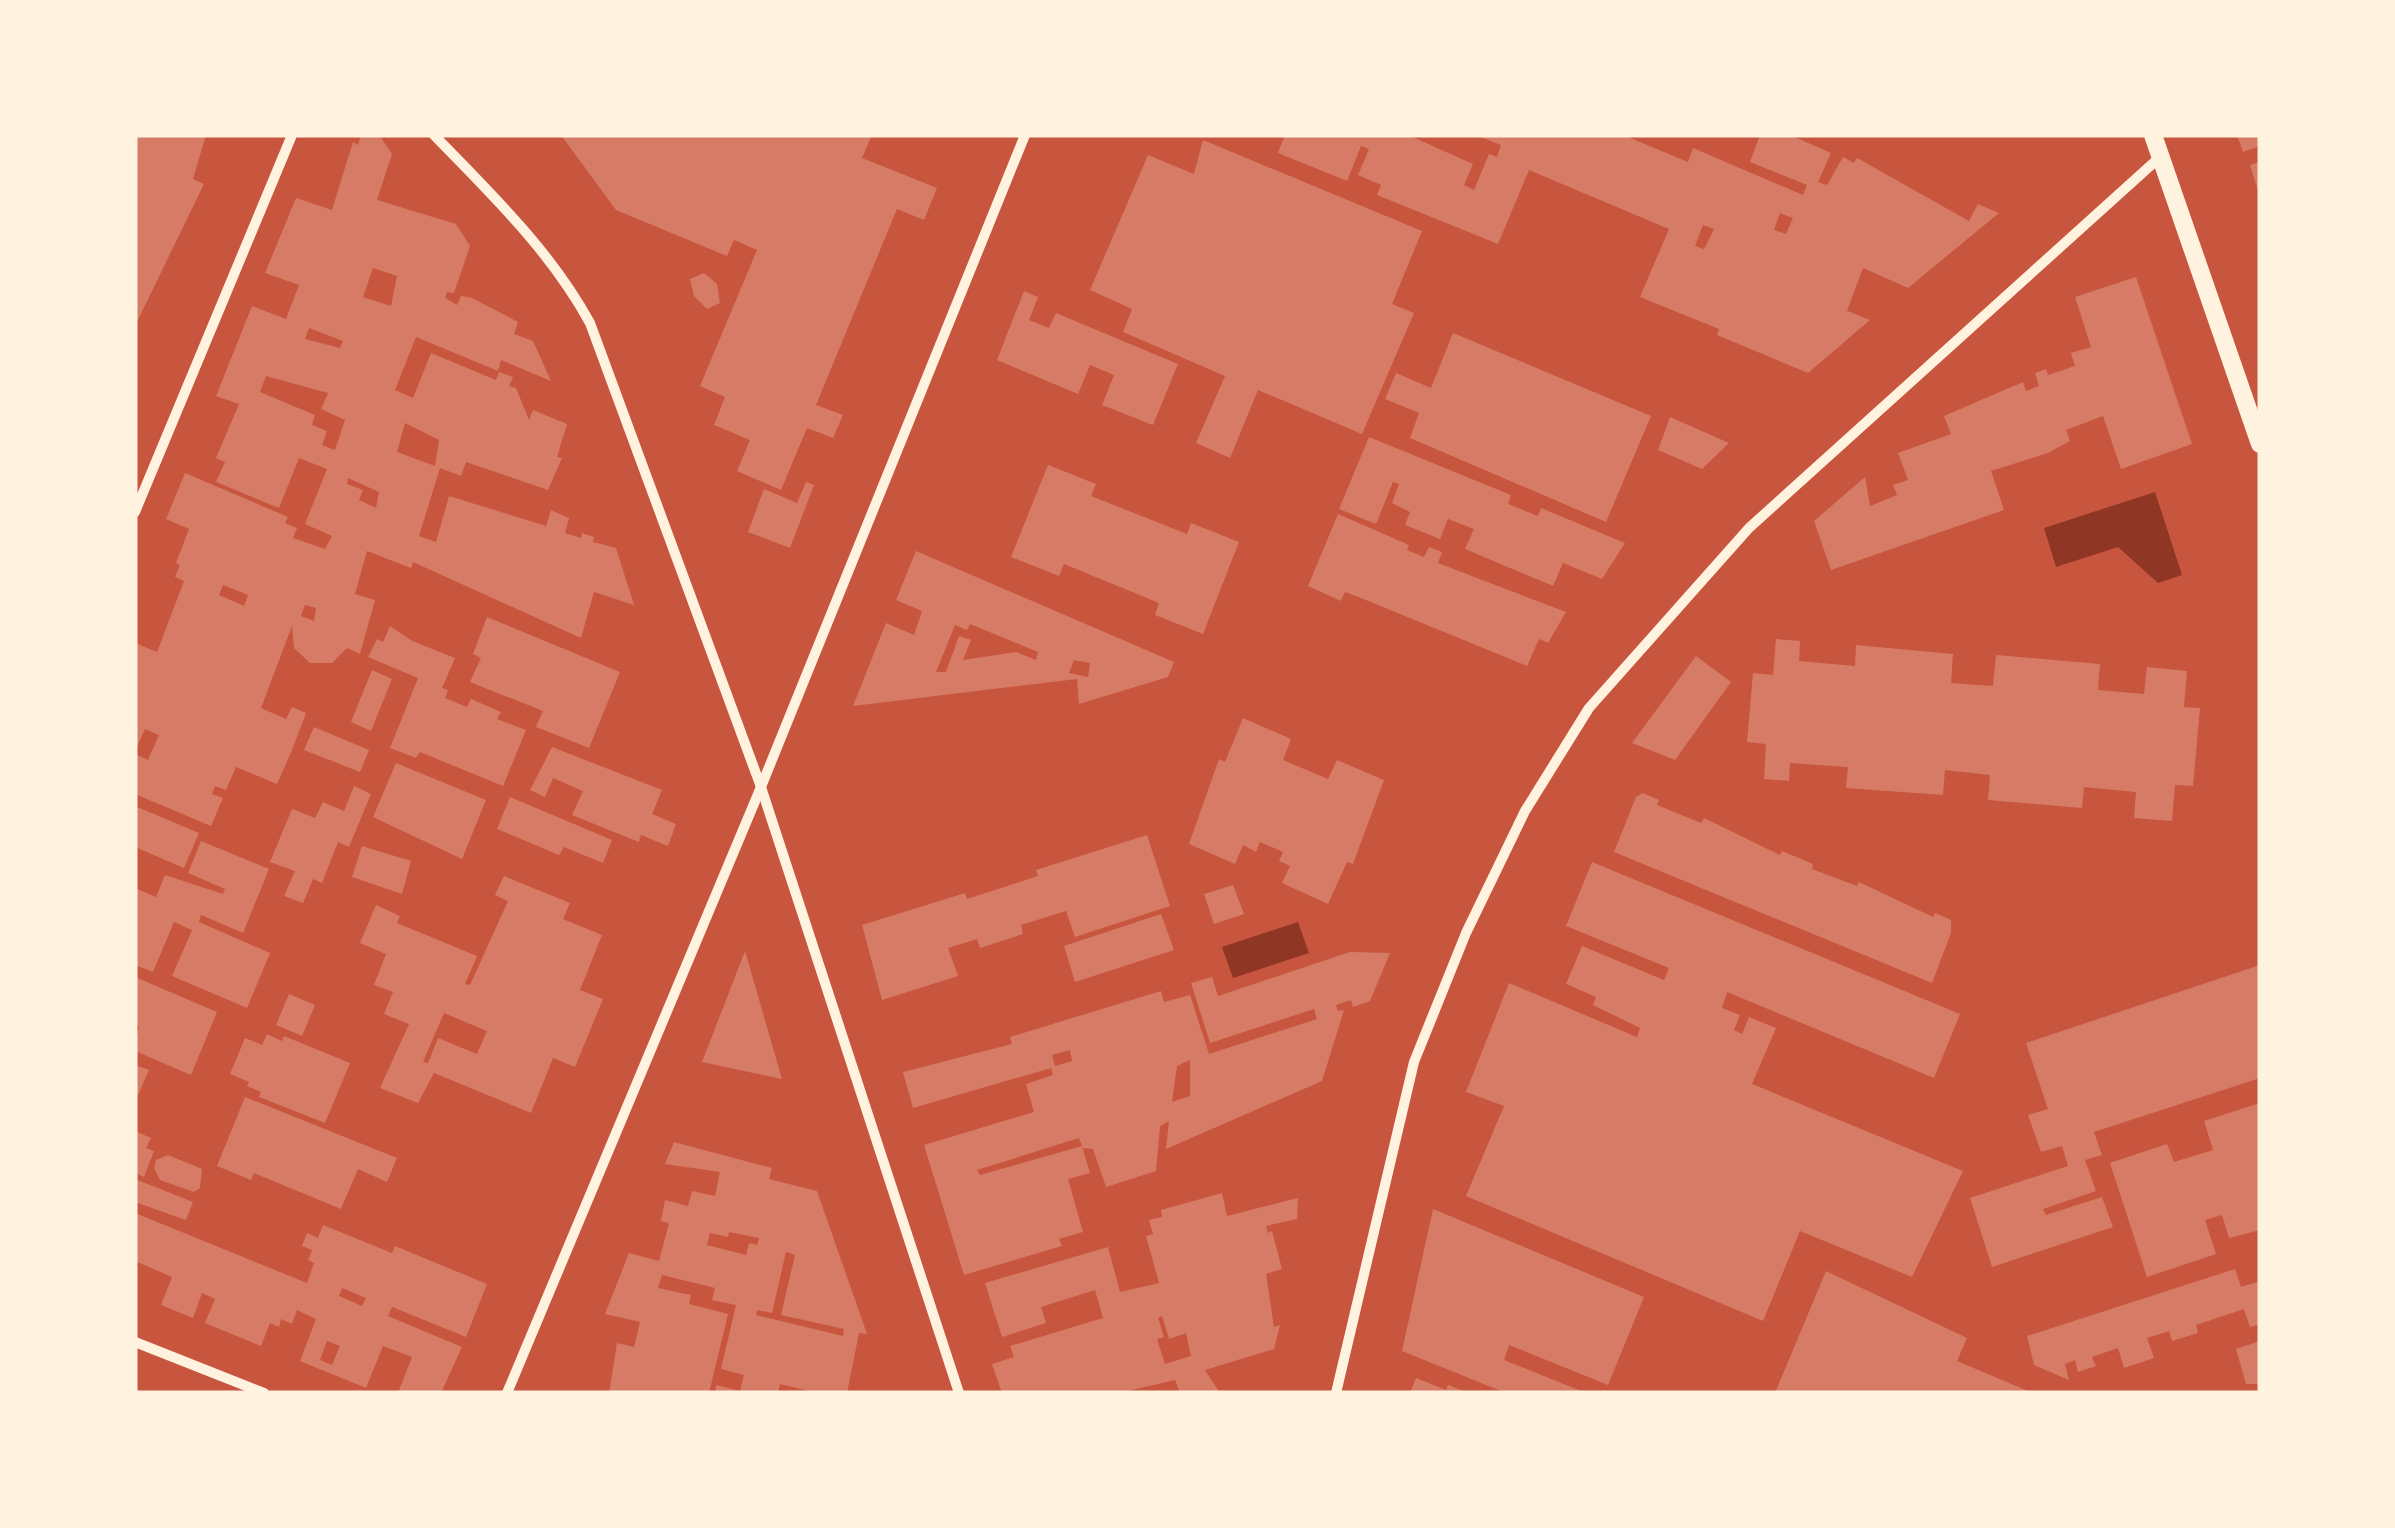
<svg xmlns="http://www.w3.org/2000/svg" width="2395" height="1528" font-family="Manrope,sans-serif">
<style>
.water{fill:#8f3625}
.building{fill:#d67c66;fill-rule:evenodd}
.lines{fill:none;stroke-linecap:round;stroke-linejoin:round}
.minor{stroke:#fff3e0;stroke-width:10}
.tertiary{stroke:#fff3e0;stroke-width:18}
</style>
<rect width="100%" height="100%" fill="#c8553d"/>
<g class="water">
<polygon points="2155,492 2182,575 2158,583 2118,547 2056,567 2044,528"/>
<polygon points="1298,922 1309,953 1233,978 1222,947"/>
</g>
<g class="building">
<polygon points="135,135 206,135 193,179 204,184 135,326"/>
<path d="M361,135H379L392,154L377,200L456,224L470,246L454,293L447,292L445,298L457,305L461,296L472,298L518,322L514,334L533,341L551,381L501,360L498,371L416,337L395,390L413,398L431,353L496,380L499,372L513,377L509,386L516,388L529,420L533,410L567,424L557,457L562,458L548,490L466,462L461,476L440,468L419,536L436,542L449,496L546,526L551,510L569,518L565,533L581,538L582,533L594,537L593,542L616,548L634,605L594,592L581,638L413,562L411,568L367,551L355,594L375,600L360,654L347,648L332,663H310L294,648L292,626L261,708L286,719L292,707L306,713L292,750L277,784L236,767L226,790L215,786L212,794L223,798L211,826L135,794V754L148,760L159,735L145,729L135,752V643L157,652L184,581L175,577L180,565L176,563L189,529L166,519L185,473L288,517L285,523L297,528L293,538L325,549L332,536L305,524L327,469L299,458L279,508L216,482L225,462L216,458L239,404L216,396L252,306L286,319L299,285L265,273L296,198L332,210L353,142L358,145ZM373,268L397,276L391,306L363,297ZM309,328L343,341L340,348L305,339ZM266,376L328,393L321,409L345,420L335,450L322,445L327,431L312,425L315,415L260,392ZM405,423L439,440L435,466L397,452ZM348,478L379,492L376,508L359,500L363,490L347,484ZM223,585L248,595L244,606L219,595ZM305,605L316,608L314,621L301,616Z"/>
<polygon points="561,135 872,135 862,158 937,188 924,220 897,209 816,405 843,415 833,438 807,428 781,490 737,471 750,440 714,425 725,397 700,386 757,250 734,240 727,256 616,210"/>
<path d="M1285,135H1408L1473,164L1464,185L1474,190L1489,154L1497,157L1501,145L1476,135H1623L1688,162L1693,148L1803,195L1807,185L1750,162L1760,135H1790L1831,153L1818,182L1827,185L1843,157L1854,163L1857,158L1969,221L1978,204L1999,213L1908,288L1863,268L1847,311L1870,320L1808,373L1717,335L1719,329L1640,297L1669,229L1529,170L1498,244L1377,195L1381,185L1358,175L1369,149L1361,146L1347,181L1278,153ZM1780,213L1793,218L1786,234L1774,230ZM1703,225L1714,229L1704,249L1695,246Z"/>
<polygon points="2237,135 2260,135 2260,146 2243,152"/>
<polygon points="1203,140 1422,231 1392,304 1414,313 1362,434 1258,390 1230,458 1196,443 1225,376 1123,332 1132,309 1090,290 1148,155 1194,174"/>
<polygon points="2260,162 2260,193 2259,194 2250,165"/>
<polygon points="704,273 717,284 720,303 707,309 694,296 690,279"/>
<polygon points="2136,277 2192,444 2121,469 2103,416 2066,430 2070,441 2048,453 1991,471 2004,510 1831,570 1814,521 1865,477 1870,506 1897,495 1893,485 1908,480 1898,453 1951,434 1944,416 2023,382 2026,391 2039,386 2035,373 2046,369 2048,375 2075,366 2071,353 2091,347 2075,297"/>
<polygon points="1024,291 1038,297 1029,320 1049,328 1056,313 1178,364 1153,425 1102,405 1114,375 1090,365 1078,394 997,360"/>
<polygon points="1453,333 1651,416 1606,522 1410,438 1419,413 1385,399 1396,373 1431,388"/>
<polygon points="1670,417 1729,443 1702,469 1658,450"/>
<polygon points="1369,437 1511,495 1508,504 1538,516 1541,508 1625,543 1602,579 1563,563 1553,586 1465,549 1474,529 1448,519 1440,539 1405,525 1410,512 1392,503 1399,484 1393,482 1376,524 1339,509"/>
<polygon points="1048,465 1096,484 1091,496 1187,534 1191,523 1239,542 1203,634 1155,615 1159,603 1064,564 1059,576 1011,557"/>
<polygon points="806,482 814,485 790,548 748,532 764,489 797,503"/>
<polygon points="1338,514 1409,545 1407,550 1424,557 1429,547 1442,552 1438,563 1566,612 1548,643 1539,639 1527,666 1361,598 1345,592 1341,601 1308,586"/>
<path d="M916,551L1174,662L1168,677L1079,704L1077,679L853,706L886,623L914,635L922,611L896,600ZM970,624L1038,652L1036,660L1016,652L963,660L971,640L959,636L946,672H936L955,625L967,630ZM1074,660L1090,663L1088,677L1069,673Z"/>
<polygon points="487,617 620,672 589,748 536,727 543,711 470,682 481,658 473,654"/>
<polygon points="390,626 412,641 455,658 442,688 448,690 445,698 467,707 471,699 501,712 497,719 526,730 503,786 420,752 416,758 390,748 418,678 368,657 377,639 383,642"/>
<polygon points="1776,639 1800,641 1799,661 1855,666 1856,645 1953,654 1951,683 1993,686 1996,655 2100,664 2098,690 2144,694 2147,667 2187,671 2184,707 2200,708 2193,786 2175,785 2172,821 2134,818 2136,792 2084,787 2082,808 1988,800 1990,775 1945,770 1943,795 1846,788 1848,767 1790,763 1789,781 1764,779 1766,744 1747,742 1753,673 1773,675"/>
<polygon points="1696,656 1731,682 1675,760 1632,743"/>
<polygon points="372,670 392,679 371,731 351,722"/>
<polygon points="1243,718 1291,739 1283,760 1328,779 1337,760 1384,780 1353,864 1347,862 1328,904 1282,883 1290,866 1279,861 1283,852 1260,842 1256,852 1243,845 1235,864 1189,844 1219,759 1225,762"/>
<polygon points="314,727 369,750 360,772 304,750"/>
<polygon points="552,747 662,790 652,814 676,824 668,846 641,835 639,842 572,815 583,791 553,778 545,797 530,790"/>
<polygon points="396,763 486,800 462,859 373,817"/>
<polygon points="354,786 371,794 349,847 338,842 322,883 313,879 303,903 284,896 295,871 270,862 292,809 315,818 323,802 344,811"/>
<polygon points="1643,793 1659,800 1657,805 1701,823 1704,818 1780,855 1782,851 1813,864 1812,869 1857,886 1859,882 1933,917 1935,913 1951,920 1951,933 1932,983 1614,852 1636,797"/>
<polygon points="510,797 612,840 603,863 564,847 559,855 497,829"/>
<polygon points="135,806 199,833 184,868 135,847"/>
<polygon points="1147,835 1170,906 1075,937 1066,911 1021,925 1023,934 980,948 977,939 948,948 958,976 882,1000 862,925 965,893 967,899 1038,876 1036,870"/>
<polygon points="201,841 269,869 243,933 201,915 199,922 270,953 247,1008 172,976 192,930 174,922 153,972 135,965 135,888 156,897 165,875 223,894 225,889 188,873"/>
<polygon points="362,846 411,861 402,894 352,877"/>
<polygon points="1592,862 1960,1014 1934,1078 1727,992 1722,1008 1740,1015 1734,1030 1742,1034 1749,1017 1776,1028 1752,1084 1963,1171 1912,1277 1800,1231 1763,1321 1466,1196 1504,1106 1466,1092 1509,983 1637,1037 1640,1028 1593,1005 1596,997 1566,984 1582,946 1664,980 1669,968 1566,926"/>
<path d="M504,876L570,903L563,919L602,935L580,990L603,999L575,1067L553,1058L531,1113L434,1073L418,1103L380,1088L409,1024L384,1014L393,992L374,985L386,954L360,943L376,905L400,916L397,923L477,956L465,984L470,985L508,901L495,895ZM444,1013L487,1031L477,1054L438,1038L428,1063L423,1062Z"/>
<polygon points="1233,885 1244,914 1214,924 1204,894"/>
<polygon points="1161,914 1174,950 1075,982 1064,946"/>
<polygon points="745,951 782,1079 702,1062"/>
<path d="M1350,952L1390,953L1370,1001L1353,1007L1351,1000L1336,1005L1338,1011L1344,1010L1322,1081L1166,1149L1169,1121L1160,1126L1156,1171L1106,1187L1093,1149L1083,1148L1079,1138L977,1170L980,1175L1082,1146L1090,1173L1068,1179L1083,1232L1059,1239L1062,1246L964,1275L924,1145L1034,1112L1026,1084L1053,1075L1051,1068L913,1108L903,1072L1012,1044L1010,1037L1161,991L1164,1002L1190,995L1209,1054L1317,1019L1314,1009L1210,1043L1191,983L1212,977L1218,996ZM1070,1050L1072,1061L1055,1066L1052,1055ZM1190,1060V1096L1172,1102L1177,1066Z"/>
<polygon points="2260,965 2260,1078 2094,1132 2102,1155 2085,1160 2096,1191 2043,1209 2046,1215 2102,1197 2113,1227 1992,1267 1970,1198 2068,1166 2062,1146 2041,1152 2028,1115 2048,1109 2026,1043"/>
<polygon points="135,977 217,1012 191,1075 135,1051 139,1026 135,1024"/>
<polygon points="289,994 315,1005 302,1036 276,1025"/>
<polygon points="267,1034 282,1041 284,1036 350,1063 325,1123 259,1097 261,1092 247,1086 249,1082 230,1074 245,1038 262,1045"/>
<polygon points="135,1065 149,1070 135,1102"/>
<polygon points="245,1097 397,1158 387,1182 358,1169 341,1209 254,1173 251,1180 217,1166"/>
<polygon points="2260,1103 2260,1230 2229,1238 2222,1215 2205,1220 2216,1254 2147,1277 2110,1163 2167,1144 2174,1162 2213,1150 2204,1121"/>
<polygon points="135,1131 151,1138 146,1148 154,1151 144,1177 135,1173"/>
<path d="M674,1142L772,1168L769,1179L817,1191L867,1334L859,1333L847,1393H818L780,1384L778,1393H715L716,1385L740,1391L744,1375L721,1369L736,1305L712,1300L715,1288L662,1275L658,1288L691,1295L689,1304L728,1314L709,1393H609L617,1343L634,1347L640,1322L605,1314L629,1253L659,1261L669,1223L661,1221L665,1200L688,1206L692,1191L715,1196L720,1172L665,1164ZM729,1232L759,1238L757,1245L749,1243L746,1255L707,1245L710,1233L728,1237ZM786,1252L795,1255L781,1315L844,1329L843,1336L756,1315L757,1310L772,1313Z"/>
<polygon points="168,1155 202,1169 200,1188 194,1192 160,1180 154,1168 156,1160"/>
<polygon points="135,1179 193,1202 186,1220 135,1202"/>
<path d="M1222,1193L1227,1216L1298,1198L1297,1219L1266,1226L1268,1233L1272,1231L1282,1269L1266,1274L1274,1327L1280,1325L1274,1349L1205,1370L1220,1393H1180L1175,1380L1119,1393H1002L992,1364L1014,1357L1010,1346L1103,1318L1095,1290L1041,1307L1046,1323L1002,1337L985,1283L1108,1247L1120,1292L1159,1283L1146,1236L1153,1234L1149,1220L1162,1217L1161,1210ZM1162,1316L1169,1339L1186,1333L1191,1356L1165,1364L1157,1339L1164,1337L1158,1318Z"/>
<polygon points="1433,1209 1644,1297 1608,1385 1509,1345 1504,1360 1586,1393 1506,1393 1402,1351"/>
<path d="M135,1213L307,1283L314,1263L308,1260L312,1250L302,1246L307,1233L318,1238L323,1225L392,1253L395,1246L487,1284L466,1337L392,1307L388,1316L462,1347L441,1393H398L412,1357L383,1346L366,1388L300,1361L316,1319L297,1310L292,1324L281,1319L279,1327L270,1323L261,1346L205,1323L215,1299L202,1293L193,1318L161,1305L172,1277L135,1261ZM342,1288L366,1298L362,1306L339,1296ZM327,1341L340,1346L332,1365L320,1360Z"/>
<polygon points="2235,1269 2241,1287 2260,1281 2260,1324 2250,1327 2244,1309 2196,1325 2198,1333 2172,1341 2169,1331 2147,1338 2154,1358 2124,1368 2118,1348 2092,1357 2096,1366 2078,1372 2075,1360 2065,1364 2069,1380 2034,1365 2027,1336"/>
<polygon points="1826,1271 1967,1338 1957,1361 2033,1393 1775,1393"/>
<polygon points="2260,1341 2260,1384 2246,1384 2236,1349"/>
<polygon points="1416,1378 1446,1390 1448,1385 1468,1393 1410,1393"/>
</g>
<g class="lines">
<g class="minor">
<path d="M434,135C492,195 550,250 590,323L761,787L959,1393"/>
<polyline points="135,512 292,135"/>
<polyline points="135,1342 264,1393"/>
<polyline points="507,1393 761,787 1025,135"/>
<polyline points="1336,1393 1414,1062 1466,933 1525,811 1589,708 1749,528 2160,157"/>
</g>
<polyline class="tertiary" points="2153,135 2260,444"/>
</g>
<rect width="2395" height="1528" fill="none" stroke="#fff3e0" stroke-width="275"/>
</svg>
